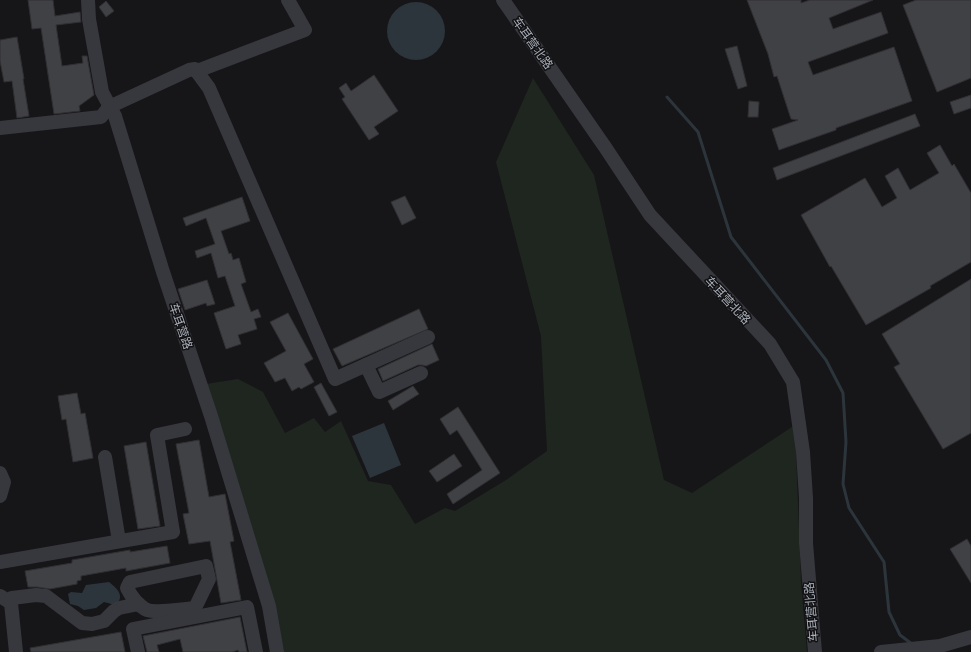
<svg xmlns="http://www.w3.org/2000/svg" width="971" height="652" font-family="Poppins,'Noto Sans SC',sans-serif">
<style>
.green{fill:#1e261f}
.water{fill:#2c353c}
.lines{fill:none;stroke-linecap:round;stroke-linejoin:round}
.stream{stroke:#2c353c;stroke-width:3}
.building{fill:#404145;stroke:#303034}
.minor{stroke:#37383d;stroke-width:14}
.labels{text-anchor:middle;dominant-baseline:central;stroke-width:3;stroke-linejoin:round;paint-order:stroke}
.street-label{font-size:12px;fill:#a8adb8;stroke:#111113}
</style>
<rect width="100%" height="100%" fill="#161618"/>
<polygon class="green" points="533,78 594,175 664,480 692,493 795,425 801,582 807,652 284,652 274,606 206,384 238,379 263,392 285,433 314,418 325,432 341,421 368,481 391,485 415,524 445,508 455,511 506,480 547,451 541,336 496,162"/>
<g class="water">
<circle cx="416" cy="31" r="29"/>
<polygon points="384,423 401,465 370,478 352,436"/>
<path d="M109,582C117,588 126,597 115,605L104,602L96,608L84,610L78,606L70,604L68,594L71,592L82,593L86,585Z"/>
</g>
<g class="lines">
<polyline class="stream" points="667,97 698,132 731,237 826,360 843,393 846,442 843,484 849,508 884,562 889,612 900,635 912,644"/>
</g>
<g class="building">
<polygon points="28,0 53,0 55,16 80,12 81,22 56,25 62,66 83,63 82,56 87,56 94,95 79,106 80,111 54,114 41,28 32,29"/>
<polygon points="747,0 801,0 801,3 810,0 873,0 829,18 833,29 881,12 888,33 808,62 813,75 894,47 912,101 836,128 836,130 779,150 772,129 798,120 791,119 777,76 774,77 768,54"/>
<polygon points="916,0 971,0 971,78 937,92 903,5"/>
<polygon points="106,1 114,11 106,17 99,7"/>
<polygon points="17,37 24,79 23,79 29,116 17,118 12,81 4,82 0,61 0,40"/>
<polygon points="737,46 747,86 738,89 725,49"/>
<polygon points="374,75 398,111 374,127 379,134 369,140 342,99 345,97 339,88 346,83 351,91"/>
<polygon points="971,95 971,108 954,114 950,102"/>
<polygon points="749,101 759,102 758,117 748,117"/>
<polygon points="915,114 920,126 777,180 773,168"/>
<polygon points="940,145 952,166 954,164 971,193 971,262 930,286 931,288 866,325 831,266 830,267 801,215 865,178 882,207 897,198 885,176 898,168 910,190 939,173 927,153"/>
<polygon points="405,196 416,218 402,225 391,202"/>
<polygon points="242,197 250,221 221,231 229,254 231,253 233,260 239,258 246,282 241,284 251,312 258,309 261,317 254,319 257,329 238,335 241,344 226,349 214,313 235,306 225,276 218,278 211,253 197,258 195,251 215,244 206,218 186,226 183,218"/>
<polygon points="971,279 971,433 943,449 894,367 900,364 882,334"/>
<polygon points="207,280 215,304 207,306 206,303 185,310 178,289"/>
<polygon points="419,309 428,329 342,366 333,349"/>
<polygon points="288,313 313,359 304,364 314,382 301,389 299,387 292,391 285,378 275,382 264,363 286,351 270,322"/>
<polygon points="432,344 439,360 426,366 422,365 418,365 383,381 378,369"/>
<polygon points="321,383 337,412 329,416 314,387"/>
<polygon points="413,386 419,394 393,410 388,401"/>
<polygon points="77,393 81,414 85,413 93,458 73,462 66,419 62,420 58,396"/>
<polygon points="458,407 500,473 453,504 447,494 482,470 457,430 450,435 440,419"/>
<polygon points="199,440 209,497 225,494 234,541 230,542 241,600 221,603 210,541 189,544 183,514 189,513 176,444"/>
<polygon points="146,442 160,526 138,529 124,446"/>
<polygon points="454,454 462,466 437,482 429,471"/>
<polygon points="967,539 971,546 971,583 950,549"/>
<polygon points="167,546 170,563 126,571 126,568 81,576 81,580 77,581 77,584 50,589 37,587 28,587 25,571 72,563 72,560 130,550 130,552"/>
<polygon points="240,617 247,652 239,652 238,650 232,652 183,652 180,639 157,645 159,652 147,652 143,636"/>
<polygon points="121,632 125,652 31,652 30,648"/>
</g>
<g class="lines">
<g class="minor">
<polyline points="88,0 89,19 102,92 115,116 163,272 211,416 269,606 277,652"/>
<polyline points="503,0 605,147 650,215 770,344 793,382 803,452 806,498 806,543 815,652"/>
<polyline points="197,71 305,30 288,0"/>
<polyline points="0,128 101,117 109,107 189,70 195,69 209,88 335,379 366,365 379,392 421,373"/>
<polyline points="366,365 428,337"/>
<polyline points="105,457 119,541"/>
<polyline points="0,473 4,482 0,496"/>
<polyline points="0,562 173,532 157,435 185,429"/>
<path d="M206,566L209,579L195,608C185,609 153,614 145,609C137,604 131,596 127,588L130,582Z"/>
<polyline points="0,596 11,603 16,652"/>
<polyline points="11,603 12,598 36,595 46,596 82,623 92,624 104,621 114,611 119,608 139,604"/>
<polyline points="138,652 133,629 247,607 256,652"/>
<polyline points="881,652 940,646 971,637"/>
</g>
</g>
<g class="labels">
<g class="street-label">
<text transform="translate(533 43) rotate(55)">车耳营北路</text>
<text transform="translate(728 300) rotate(47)">车耳营北路</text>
<text transform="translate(181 326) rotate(71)">车耳营路</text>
<text transform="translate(811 612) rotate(-95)">车耳营北路</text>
</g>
</g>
</svg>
